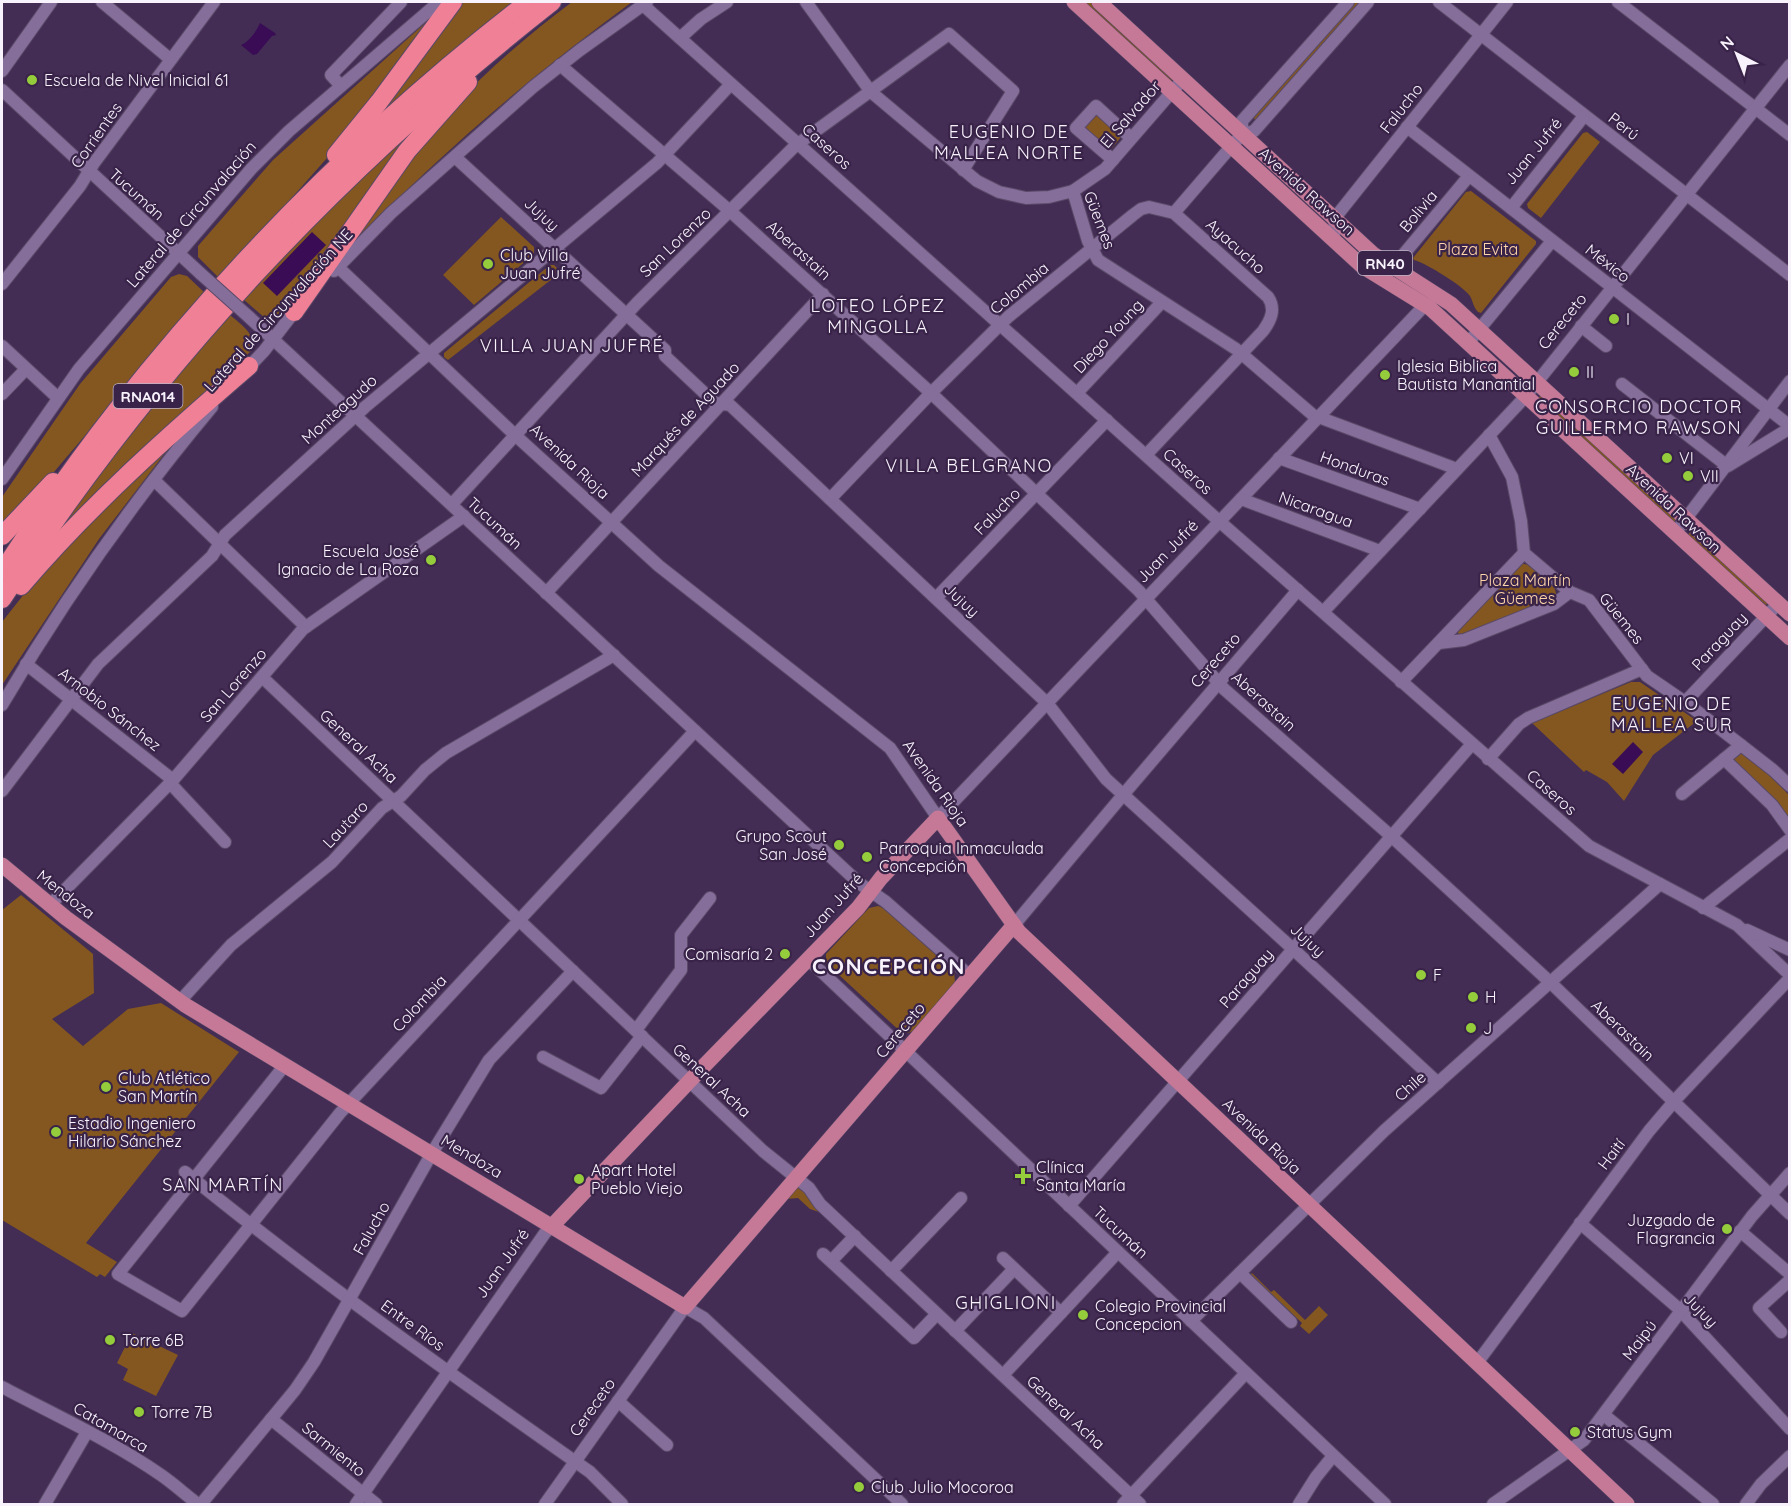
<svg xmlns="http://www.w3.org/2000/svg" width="1791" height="1506" font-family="Quicksand,sans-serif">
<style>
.green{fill:#83571f}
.water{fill:#3a0c55}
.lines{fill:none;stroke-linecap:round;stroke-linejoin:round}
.minor-casing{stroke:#5a4968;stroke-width:14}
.major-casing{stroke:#5a4968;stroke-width:16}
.highway-casing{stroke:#5a4968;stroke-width:20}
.minor{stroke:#856e99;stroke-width:12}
.major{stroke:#c57997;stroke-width:15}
.highway{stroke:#ef8095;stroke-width:18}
.minor-bridge-casing{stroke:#5a4968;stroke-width:14;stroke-linecap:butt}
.minor-bridge{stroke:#856e99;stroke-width:12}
.poi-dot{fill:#94cc3c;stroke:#392349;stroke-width:2}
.labels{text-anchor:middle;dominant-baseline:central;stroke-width:4.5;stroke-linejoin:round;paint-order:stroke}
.shield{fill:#392349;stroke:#beb4c6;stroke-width:1.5}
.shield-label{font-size:15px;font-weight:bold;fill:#f7f2fc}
.poi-label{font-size:16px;fill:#f7f2fc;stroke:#392349;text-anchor:start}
.street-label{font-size:16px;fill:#f7f2fc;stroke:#392349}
.park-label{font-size:16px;fill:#ffd6aa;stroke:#392349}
.neighbourhood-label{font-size:18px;letter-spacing:1.5px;fill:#f7f2fc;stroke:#392349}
.district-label{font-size:22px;font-weight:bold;letter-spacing:1.5px;fill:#f7f2fc;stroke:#392349}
</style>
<rect width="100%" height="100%" fill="#432d54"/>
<g class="green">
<polygon points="458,2 516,2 373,123"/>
<path d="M572,2H632C531,76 434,158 348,250C366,223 382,195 401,169C449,104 508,50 572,2Z"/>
<polygon points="1082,2 1093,2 1173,78 1172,81"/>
<polygon points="1353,2 1363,2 1258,121 1255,120 1253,116"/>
<polygon points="443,7 335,149 220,279 198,257 198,246 273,160"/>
<polygon points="455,90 293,304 280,318 277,315 265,318 243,299 346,190"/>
<polygon points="1096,115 1099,115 1121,137 1112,148 1108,148 1086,129 1086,126"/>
<polygon points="1587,132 1600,142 1541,218 1528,208 1527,204 1583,133"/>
<path d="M1471,191L1536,241V244L1481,313L1478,312C1473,307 1473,301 1470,296C1463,286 1426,263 1414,260L1413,258L1466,192Z"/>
<polygon points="501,217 534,247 534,254 474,305 443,275"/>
<polygon points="550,265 554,265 561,272 448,360 444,357 444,353"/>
<path d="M179,274L187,276L206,294C137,372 71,454 2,532V497L80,384L171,277Z"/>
<path d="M229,314C241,325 257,333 251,351L45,550C101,467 165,391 229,314Z"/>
<polygon points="1542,395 1677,517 1674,522 1538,398"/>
<polygon points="178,436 99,539 2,685 2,622 47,565"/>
<polygon points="1691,532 1768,603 1766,605 1687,535"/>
<path d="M1522,564C1536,564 1558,583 1556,598L1463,637L1459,635L1457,630L1517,565Z"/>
<polygon points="1631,682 1640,682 1697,721 1653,755 1624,801 1607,782 1586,770 1584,772 1532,723"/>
<polygon points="1739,754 1743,754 1762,768 1789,795 1789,823 1733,759"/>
<polygon points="21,895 93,954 94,993 52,1019 83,1046 128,1009 161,1003 239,1052 86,1243 117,1262 105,1277 100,1274 97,1277 2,1220 2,910"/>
<polygon points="878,906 883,908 954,971 955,983 913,1031 908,1033 902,1033 826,963 826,954 869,908"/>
<polygon points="799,1184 810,1195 812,1204 819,1212 810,1209 798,1198 786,1199"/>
<polygon points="1252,1273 1271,1292 1274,1290 1305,1320 1319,1306 1328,1315 1309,1334 1300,1326 1302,1323 1280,1302 1277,1304 1249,1277"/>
<polygon points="132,1333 178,1355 156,1396 123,1380 128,1369 117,1363"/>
</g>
<g class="water">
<path d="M260,23L275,33L276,35L272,36L257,54L253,55L241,45C249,42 256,32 260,23Z"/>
<polygon points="312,232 326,245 277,296 263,283"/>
<polygon points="1633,742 1643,752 1623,774 1612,764"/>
</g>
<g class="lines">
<defs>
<g id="minor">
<polyline points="102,2 170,59"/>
<polyline points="806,2 871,92 977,181 999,192 1026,198 1049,197 1073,191 1088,241 1098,260 1236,349 1313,415 1457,469"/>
<polyline points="1439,2 1790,275"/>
<polyline points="1618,2 1790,135"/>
<polyline points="643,5 1219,521 1589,846 1737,925 1790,975"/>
<polyline points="680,38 701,19 727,2"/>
<polyline points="560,65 730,211 931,393 1139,591 1224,689 1391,836 1551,983 1790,1214"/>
<polyline points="2,71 51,2"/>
<polyline points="341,86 331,75 401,2"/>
<polyline points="2,90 201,274"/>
<polyline points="1407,127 1790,426"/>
<polyline points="1242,134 1254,131 1368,2"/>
<polyline points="455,157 665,350 665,356 715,403 730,405 1047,703 1106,779 1293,949 1438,1083"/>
<polyline points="1113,160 1076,128 1096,106 1131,138"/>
<polyline points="1073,191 1105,169 1183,79"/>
<polyline points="1511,208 1584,116"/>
<polyline points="1174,213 1242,134 1242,121 1348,2"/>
<polyline points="1333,240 1335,230 1334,219 1507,2"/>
<polyline points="338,267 515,435 659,566 890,748 938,818 1425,305 1431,304"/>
<polyline points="1393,267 1469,176"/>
<polyline points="334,271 391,213 533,87 580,50 647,2"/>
<polyline points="2,284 80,186 94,163 214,2"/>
<polyline points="249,317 859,883 886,902 970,976"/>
<polyline points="1581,326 1606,346"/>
<polyline points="1468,343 1552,241"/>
<polyline points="2,346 58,398"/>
<polyline points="244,372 264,351 298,307"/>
<polyline points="1622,384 1726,465"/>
<polyline points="1077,393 1162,302"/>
<polyline points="2,394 26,369"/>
<polyline points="1489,435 1512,477 1521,521 1524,553 1570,592 1589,600 1647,676 1685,702 1741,745 1773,770 1790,786"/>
<polyline points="1279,458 1420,509"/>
<polyline points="1728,466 1790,428"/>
<polyline points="2,479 79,369 252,168 289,131 439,2"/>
<polyline points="154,480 306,627"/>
<path d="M830,499L931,393L1008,317L1133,215L1141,209L1149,207L1174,213L1268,297C1276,309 1271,320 1263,331L1146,455"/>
<polyline points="1241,499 1380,551"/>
<polyline points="452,504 637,303 795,146 949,34 1013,91 963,170"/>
<polyline points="1675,533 1790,381"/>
<polyline points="546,593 823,294"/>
<polyline points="936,598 1107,420"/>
<polyline points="1323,612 1526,396 1790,65"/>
<polyline points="1439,643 1464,640 1554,604 1570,592"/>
<polyline points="26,664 173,780"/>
<polyline points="262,677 763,1151 809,1188 820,1204 1140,1504"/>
<polyline points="1401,682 1524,553"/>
<polyline points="1685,702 1778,604"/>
<path d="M2,705C63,601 134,500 212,407"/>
<polyline points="1488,759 1519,724 1528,718 1642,669"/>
<polyline points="1724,759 1772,805 1790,830"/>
<polyline points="170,783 225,842"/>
<polyline points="2,791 98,664 212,556 225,535 365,407 657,163 731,84"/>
<polyline points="1682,794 1741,745"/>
<polyline points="50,905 173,780 303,629 464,516"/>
<polyline points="1703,908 1790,839"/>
<polyline points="1014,925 1123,795 1298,590"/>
<polyline points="1747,930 1790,950"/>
<polyline points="808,959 1385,1504"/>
<polyline points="180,1001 231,945 332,862 382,808 401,796 425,770 446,753 614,655"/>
<polyline points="636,1030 681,970 681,935 710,898"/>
<polyline points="543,1057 601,1088 642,1036"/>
<polyline points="285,1065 118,1274 182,1311 340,1113 695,731"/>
<path d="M185,1172C315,1278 452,1375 590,1472L622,1504"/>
<polyline points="1069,1206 1472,744"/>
<polyline points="1580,1223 1678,1308 1790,1429"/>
<polyline points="1740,1231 1790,1274"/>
<polyline points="823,1254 914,1338 937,1314"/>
<polyline points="1003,1258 1061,1313"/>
<polyline points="832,1260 855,1236"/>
<polyline points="891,1271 961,1198"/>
<polyline points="1240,1273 1291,1322"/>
<polyline points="1191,1321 1384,1131 1660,884"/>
<polyline points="955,1331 1014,1269"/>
<polyline points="1781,1332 1759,1308 1790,1280"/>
<polyline points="1477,1363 1649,1131 1677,1098 1790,978"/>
<polyline points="1003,1375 1118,1252"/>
<path d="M2,1387C55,1415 112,1441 161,1475C174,1484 186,1495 198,1504"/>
<polyline points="618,1401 667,1445"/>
<polyline points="1604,1415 1713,1504"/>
<polyline points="271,1419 376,1504"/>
<polyline points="45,1504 87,1432"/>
<polyline points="201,1504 295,1390 314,1362 432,1153 489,1060 573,971"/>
<polyline points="356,1504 545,1233 552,1226"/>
<polyline points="545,1504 685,1307 704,1318 902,1504"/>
<polyline points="1123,1504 1246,1373"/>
<polyline points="1299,1504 1316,1477 1333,1456"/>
<polyline points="1493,1504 1584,1440 1752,1216 1790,1173"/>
<polyline points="1746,1504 1761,1484 1790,1456"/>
</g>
<g id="major">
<polyline points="1074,2 1362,266 1430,308 1790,638"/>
<polyline points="1099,2 1373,254 1451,304 1790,614"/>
<polyline points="2,865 66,918 185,1005 685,1307 1014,925"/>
<polyline points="552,1226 700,1070 858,908 881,878 938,818 1019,932 1627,1504"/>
</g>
<g id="highway">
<polyline points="336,155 379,102 453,2"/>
<polyline points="294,312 407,151 468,82"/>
<polyline points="2,536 53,482"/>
<path d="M2,572C38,517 76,462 117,410C237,258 375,120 528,2"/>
<path d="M21,586C89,506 170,434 249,366"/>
<path d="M2,599C153,367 335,172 552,2"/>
</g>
</defs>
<use href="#minor" class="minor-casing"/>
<use href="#major" class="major-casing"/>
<use href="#highway" class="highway-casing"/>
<use href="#minor" class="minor"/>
<use href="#major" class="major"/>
<use href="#highway" class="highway"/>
<defs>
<polyline id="minor-bridge" points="201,274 249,317"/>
</defs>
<use href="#minor-bridge" class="minor-bridge-casing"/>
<use href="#minor-bridge" class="minor-bridge"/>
</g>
<g class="poi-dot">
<circle cx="32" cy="80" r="6"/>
<circle cx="488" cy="264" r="6"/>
<circle cx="1614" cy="319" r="6"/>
<circle cx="1574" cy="372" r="6"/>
<circle cx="1385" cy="375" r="6"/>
<circle cx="1667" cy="458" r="6"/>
<circle cx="1688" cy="476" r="6"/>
<circle cx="431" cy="560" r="6"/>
<circle cx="839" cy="845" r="6"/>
<circle cx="867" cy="857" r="6"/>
<circle cx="785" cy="954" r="6"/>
<circle cx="1421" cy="975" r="6"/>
<circle cx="1473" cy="997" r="6"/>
<circle cx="1471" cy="1028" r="6"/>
<circle cx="106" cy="1087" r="6"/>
<circle cx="56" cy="1132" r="6"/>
<path d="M1020 1167h6v6h6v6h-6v6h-6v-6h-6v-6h6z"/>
<circle cx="579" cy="1179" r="6"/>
<circle cx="1727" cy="1229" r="6"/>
<circle cx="1083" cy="1315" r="6"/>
<circle cx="110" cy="1340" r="6"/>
<circle cx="139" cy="1412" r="6"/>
<circle cx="1575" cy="1432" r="6"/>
<circle cx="859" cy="1487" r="6"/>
</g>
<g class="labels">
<g class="shield">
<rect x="1358" y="251" width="54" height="24" rx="4.5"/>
<rect x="113.5" y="384" width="69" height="24" rx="4.5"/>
</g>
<g class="shield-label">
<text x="1385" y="263">RN40</text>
<text x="148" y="396">RNA014</text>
</g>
<g class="poi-label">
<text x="44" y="80">Escuela de Nivel Inicial 61</text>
<text x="500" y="255">Club Villa<tspan x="500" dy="18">Juan Jufré</tspan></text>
<text x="1626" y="319">I</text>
<text x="1397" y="366">Iglesia Biblica<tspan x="1397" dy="18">Bautista Manantial</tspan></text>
<text x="1586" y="372">II</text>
<text x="1679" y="458">VI</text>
<text x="1700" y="476">VII</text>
<text x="419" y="551" text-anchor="end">Escuela José<tspan x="419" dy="18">Ignacio de La Roza</tspan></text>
<text x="827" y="836" text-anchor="end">Grupo Scout<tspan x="827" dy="18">San José</tspan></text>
<text x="879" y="848">Parroquia Inmaculada<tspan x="879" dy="18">Concepción</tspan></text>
<text x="773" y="954" text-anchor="end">Comisaría 2</text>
<text x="1433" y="975">F</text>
<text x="1485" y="997">H</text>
<text x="1483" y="1028">J</text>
<text x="118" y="1078">Club Atlético<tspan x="118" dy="18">San Martín</tspan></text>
<text x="68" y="1123">Estadio Ingeniero<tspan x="68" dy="18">Hilario Sánchez</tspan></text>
<text x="1036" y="1167">Clínica<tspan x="1036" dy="18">Santa María</tspan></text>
<text x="591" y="1170">Apart Hotel<tspan x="591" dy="18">Pueblo Viejo</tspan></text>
<text x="1715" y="1220" text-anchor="end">Juzgado de<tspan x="1715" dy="18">Flagrancia</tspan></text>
<text x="1095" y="1306">Colegio Provincial<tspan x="1095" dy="18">Concepcion</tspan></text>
<text x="122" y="1340">Torre 6B</text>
<text x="151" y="1412">Torre 7B</text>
<text x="1587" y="1432">Status Gym</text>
<text x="871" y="1487">Club Julio Mocoroa</text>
</g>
<g class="street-label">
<text transform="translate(1401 108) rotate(-52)">Falucho</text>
<text transform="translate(1130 114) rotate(-49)">El Salvador</text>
<text transform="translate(1624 126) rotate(38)">Perú</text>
<text transform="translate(96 135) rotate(-55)">Corrientes</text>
<text transform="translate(827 146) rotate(42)">Caseros</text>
<text transform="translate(1533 151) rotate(-51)">Juan Jufré</text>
<text transform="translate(1307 191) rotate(42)">Avenida Rawson</text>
<text transform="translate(137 194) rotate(42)">Tucumán</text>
<text transform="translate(1418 211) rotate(-50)">Bolivia</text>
<text transform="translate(191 214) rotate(-49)">Lateral de Circunvalación</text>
<text transform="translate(542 214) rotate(43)">Jujuy</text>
<text transform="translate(1100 220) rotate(69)">Güemes</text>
<text transform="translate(675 242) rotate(-44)">San Lorenzo</text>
<text transform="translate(1236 246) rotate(42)">Ayacucho</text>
<text transform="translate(799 250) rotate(42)">Aberastain</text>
<text transform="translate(1608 263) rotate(38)">México</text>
<text transform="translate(1019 288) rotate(-40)">Colombia</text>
<text transform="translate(278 310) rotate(-48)">Lateral de Circunvalación NE</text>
<text transform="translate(1562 321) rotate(-51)">Cereceto</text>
<text transform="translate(1108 336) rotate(-47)">Diego Young</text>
<text transform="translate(339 409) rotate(-42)">Monteagudo</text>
<text transform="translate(685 419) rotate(-47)">Marqués de Aguado</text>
<text transform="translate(570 461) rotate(43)">Avenida Rioja</text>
<text transform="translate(1355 468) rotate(20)">Honduras</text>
<text transform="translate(1188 471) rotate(42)">Caseros</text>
<text transform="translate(1674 508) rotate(43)">Avenida Rawson</text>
<text transform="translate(1316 509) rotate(20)">Nicaragua</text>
<text transform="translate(997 511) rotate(-46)">Falucho</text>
<text transform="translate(495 523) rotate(43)">Tucumán</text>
<text transform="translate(1167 551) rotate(-46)">Juan Jufré</text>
<text transform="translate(962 600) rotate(43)">Jujuy</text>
<text transform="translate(1622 618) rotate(51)">Güemes</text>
<text transform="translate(1719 641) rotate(-47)">Paraguay</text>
<text transform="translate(1215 660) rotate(-49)">Cereceto</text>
<text transform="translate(233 685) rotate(-49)">San Lorenzo</text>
<text transform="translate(1264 701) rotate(42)">Aberastain</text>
<text transform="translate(110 709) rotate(38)">Arnobio Sánchez</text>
<text transform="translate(359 746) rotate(43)">General Acha</text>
<text transform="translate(936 783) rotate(55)">Avenida Rioja</text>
<text transform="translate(1552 792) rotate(41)">Caseros</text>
<text transform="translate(345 824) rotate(-47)">Lautaro</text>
<text transform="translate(66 894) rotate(38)">Mendoza</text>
<text transform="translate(833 905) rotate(-48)">Juan Jufré</text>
<text transform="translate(1308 940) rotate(43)">Jujuy</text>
<text transform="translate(1246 978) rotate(-49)">Paraguay</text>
<text transform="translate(419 1003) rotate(-47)">Colombia</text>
<text transform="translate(900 1030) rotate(-50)">Cereceto</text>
<text transform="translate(1623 1030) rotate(44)">Aberastain</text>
<text transform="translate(712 1080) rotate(43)">General Acha</text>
<text transform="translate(1410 1086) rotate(-42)">Chile</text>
<text transform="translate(1262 1136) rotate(44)">Avenida Rioja</text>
<text transform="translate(1611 1154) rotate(-53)">Haití</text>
<text transform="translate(472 1156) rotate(31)">Mendoza</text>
<text transform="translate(371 1228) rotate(-61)">Falucho</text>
<text transform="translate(1121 1232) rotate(43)">Tucumán</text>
<text transform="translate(502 1263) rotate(-55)">Juan Jufré</text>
<text transform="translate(1701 1310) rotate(46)">Jujuy</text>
<text transform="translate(413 1325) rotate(36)">Entre Ríos</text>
<text transform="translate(1639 1340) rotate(-53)">Maipú</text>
<text transform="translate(592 1407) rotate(-55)">Cereceto</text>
<text transform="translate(1066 1412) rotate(43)">General Acha</text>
<text transform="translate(111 1427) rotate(30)">Catamarca</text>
<text transform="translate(334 1449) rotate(39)">Sarmiento</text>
</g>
<g class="park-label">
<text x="1478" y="249">Plaza Evita</text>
<text x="1525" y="580">Plaza Martín<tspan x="1525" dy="18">Güemes</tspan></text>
</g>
<g class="neighbourhood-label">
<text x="1009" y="131">EUGENIO DE<tspan x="1009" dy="21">MALLEA NORTE</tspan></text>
<text x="878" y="305">LOTEO LÓPEZ<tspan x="878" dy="21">MINGOLLA</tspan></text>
<text x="572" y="345">VILLA JUAN JUFRÉ</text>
<text x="1639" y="406">CONSORCIO DOCTOR<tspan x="1639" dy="21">GUILLERMO RAWSON</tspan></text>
<text x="969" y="465">VILLA BELGRANO</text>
<text x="1672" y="703">EUGENIO DE<tspan x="1672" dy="21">MALLEA SUR</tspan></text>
<text x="223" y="1184">SAN MARTÍN</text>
<text x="1006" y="1302">GHIGLIONI</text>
</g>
<g class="district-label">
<text x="889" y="966">CONCEPCIÓN</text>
</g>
</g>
<rect width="1791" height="1506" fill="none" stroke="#f7f2fc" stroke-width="6"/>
<g transform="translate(1737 54) rotate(318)" stroke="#392349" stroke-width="4.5" paint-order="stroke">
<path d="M0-4.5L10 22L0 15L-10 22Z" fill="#f7f2fc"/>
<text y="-9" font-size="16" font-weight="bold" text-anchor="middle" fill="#f7f2fc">N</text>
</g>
</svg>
